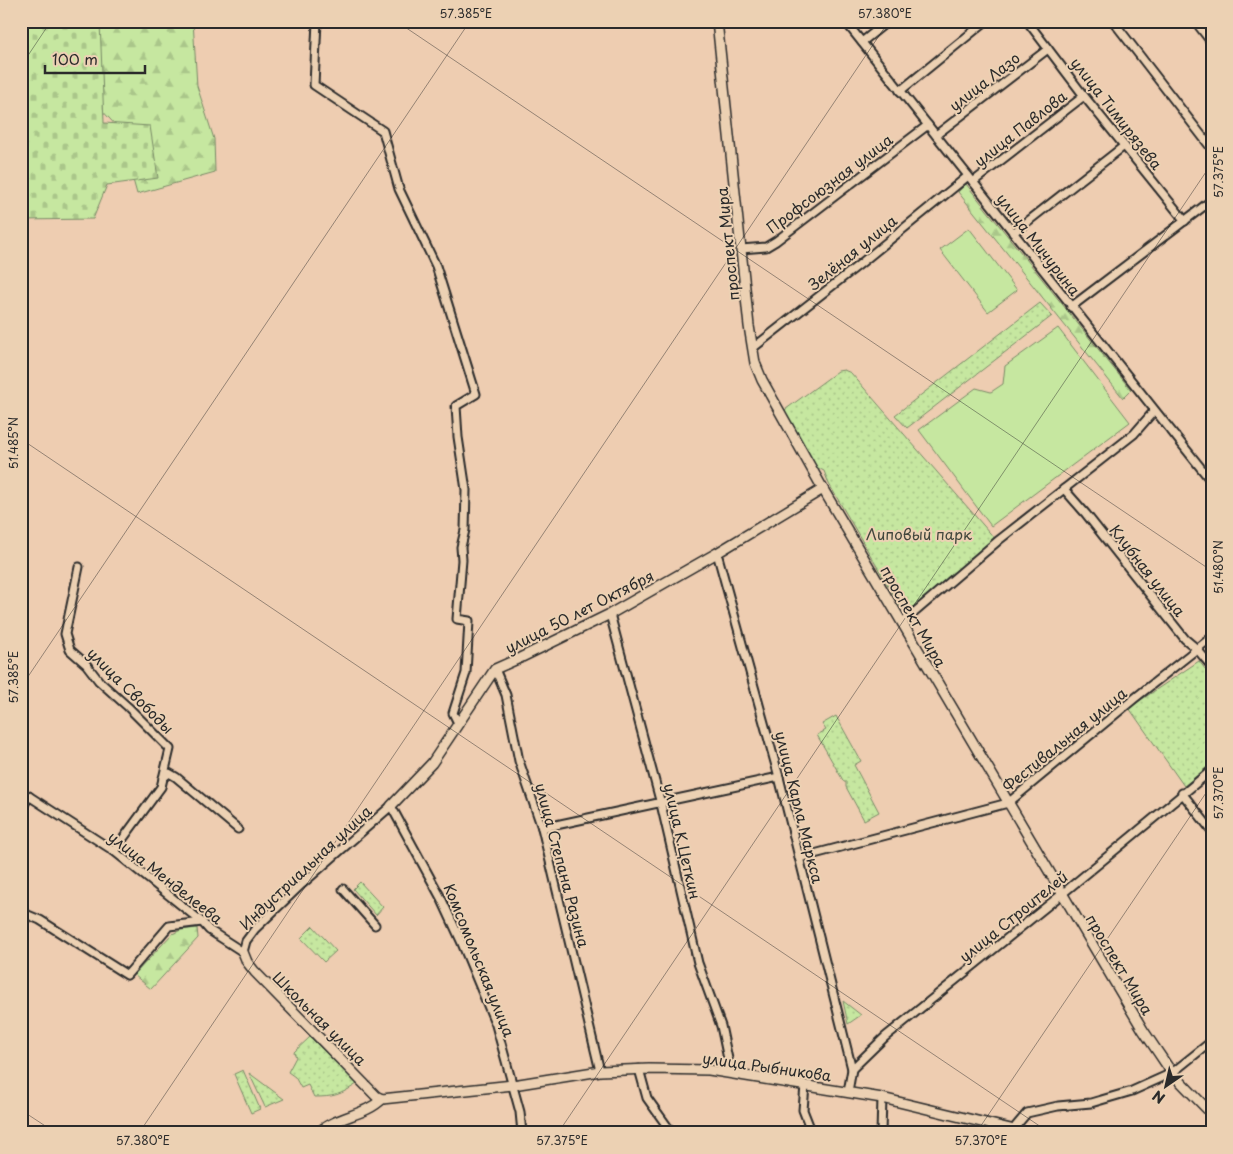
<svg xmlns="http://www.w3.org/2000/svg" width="1233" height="1154" font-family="'Playpen Sans',sans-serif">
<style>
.grass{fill:url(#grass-dots);stroke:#788966}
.forest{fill:url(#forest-firs);stroke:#788966}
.cemetery{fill:url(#cemetery-stones);stroke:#788966}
.garden{fill:#c6e7a0;stroke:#788966}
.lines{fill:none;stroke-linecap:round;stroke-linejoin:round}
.street-casing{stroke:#2b2b2b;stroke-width:11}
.secondary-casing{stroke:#2b2b2b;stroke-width:12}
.street{stroke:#ecd1b3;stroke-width:7}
.secondary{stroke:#ecd1b3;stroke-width:9}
.ticks{fill:none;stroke:#2b2b2b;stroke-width:1;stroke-opacity:0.45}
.labels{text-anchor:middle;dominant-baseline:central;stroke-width:4;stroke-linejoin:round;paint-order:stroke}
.street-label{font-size:15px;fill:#2b2b2b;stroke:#ecd1b3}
.park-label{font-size:15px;fill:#42473d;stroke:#ecd1b3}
.neatline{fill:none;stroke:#2b2b2b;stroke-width:2}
.ticks-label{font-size:12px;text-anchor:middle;fill:#2b2b2b}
</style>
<defs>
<pattern id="grass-dots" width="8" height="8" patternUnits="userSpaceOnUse" patternTransform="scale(1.25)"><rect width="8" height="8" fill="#c6e7a0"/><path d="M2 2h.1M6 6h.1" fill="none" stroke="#aac68a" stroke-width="1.8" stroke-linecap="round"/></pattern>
<pattern id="forest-firs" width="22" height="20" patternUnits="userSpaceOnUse" patternTransform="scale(1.25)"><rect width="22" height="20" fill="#c6e7a0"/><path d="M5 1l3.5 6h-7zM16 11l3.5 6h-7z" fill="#aac68a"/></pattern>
<pattern id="cemetery-stones" width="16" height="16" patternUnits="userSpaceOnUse" patternTransform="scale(1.25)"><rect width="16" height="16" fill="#c6e7a0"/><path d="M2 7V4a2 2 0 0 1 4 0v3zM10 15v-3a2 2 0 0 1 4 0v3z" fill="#aac68a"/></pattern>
</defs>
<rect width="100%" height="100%" fill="#eecdb1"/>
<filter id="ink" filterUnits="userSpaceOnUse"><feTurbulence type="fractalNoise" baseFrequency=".02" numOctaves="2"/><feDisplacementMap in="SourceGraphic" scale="10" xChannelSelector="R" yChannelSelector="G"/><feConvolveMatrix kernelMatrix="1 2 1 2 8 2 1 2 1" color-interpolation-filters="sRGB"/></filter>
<g filter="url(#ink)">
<g class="grass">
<polygon points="1040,303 1052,316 907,428 895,415"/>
<polygon points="844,370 851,373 996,540 911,611 903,609 900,606 829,484 824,471 812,465 782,412 838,371"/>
<polygon points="1199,661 1212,678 1212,763 1184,786 1129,708"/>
<polygon points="836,716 861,761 854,765 879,812 864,820 846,787 846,782 844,782 817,735 826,730 822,724"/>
<polygon points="360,882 383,907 376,915 353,889"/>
<polygon points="313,926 336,951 324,962 301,938"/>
<polygon points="843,1001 861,1015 848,1024"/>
<path d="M310,1037L357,1084C340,1095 334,1097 314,1097L308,1085L301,1088L295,1077L288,1072L296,1057L294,1052Z"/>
<polygon points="243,1070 260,1109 251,1113 234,1074"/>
<polygon points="249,1073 284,1099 265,1107"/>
</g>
<g class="forest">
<polygon points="21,21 193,21 197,86 214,139 215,172 137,194 119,129"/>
<polygon points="966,184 1131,390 1123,398 958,192"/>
<polygon points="197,928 198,938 151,989 134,975 172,934 181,930"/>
</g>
<polygon class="cemetery" points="21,21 100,21 104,123 150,126 158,178 107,185 93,219 21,220"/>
<g class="garden">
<polygon points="969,228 1017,290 988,312 940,250"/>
<polygon points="1058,328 1130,422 991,526 919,430 976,388 991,392 1003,384 1005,366"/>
</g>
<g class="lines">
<defs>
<g id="street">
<polyline points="317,21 314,85 383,131 399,189 436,266 476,394 456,406 458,437 466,490 465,530 461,547 462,560 457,619 469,621 466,673 453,713 458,723"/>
<polyline points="845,21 1212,482"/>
<polyline points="1027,21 1084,96 1185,221"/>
<polyline points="1113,21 1212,149"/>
<polyline points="1195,21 1212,43"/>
<polyline points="862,42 888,21"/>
<polyline points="900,91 986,21"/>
<polyline points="936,135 1048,49"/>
<polyline points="973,182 1084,96"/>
<polyline points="1013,233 1124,146"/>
<polyline points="741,249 766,247 776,241 928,125"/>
<polyline points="1071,307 1212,200"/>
<polyline points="753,348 860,264 968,176"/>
<polyline points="1064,489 1086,514 1185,639 1197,649 1212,667"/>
<polyline points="717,553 779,777 852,1069"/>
<polyline points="79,567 65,634 70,650 86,664 99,681 128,707 170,749 161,787 114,851"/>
<polyline points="610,614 661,804 698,963 721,1026 731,1073"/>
<polyline points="902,623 999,540 1134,434 1154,411"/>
<polyline points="495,669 506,695 519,761 542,828 600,1071"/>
<polyline points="163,778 169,773 176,777 238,829"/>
<polyline points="21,791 114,851 202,922 209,930 243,952 246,941 255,929 302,884 391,806 441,898 461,941 496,1025 520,1112 522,1133"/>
<polyline points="1182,793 1212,831"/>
<polyline points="21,810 29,796"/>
<polyline points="542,828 779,777"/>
<polyline points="799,858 1008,803 1135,698 1212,637"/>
<polyline points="343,889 375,925"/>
<polyline points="21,912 40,920 127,975 169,926 202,922"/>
<polyline points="639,1069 647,1098 672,1133"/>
<polyline points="805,1085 803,1110 812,1133"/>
<polyline points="848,1092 852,1069 885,1037 1062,894 1212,770"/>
<polyline points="881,1133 882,1098"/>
<polyline points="1016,1133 1016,1126 1027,1113 1058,1106 1091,1103 1132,1091 1172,1073 1212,1041"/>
</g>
<g id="secondary">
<polyline points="717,21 749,326 755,363 762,380 823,489 1143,1030 1172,1073 1212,1114"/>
<polyline points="391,806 432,763 495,669 520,658 610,614 717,553 823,489"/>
<polyline points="243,952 247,962 255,972 376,1096 382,1099 513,1085 600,1071 649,1069 709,1070 882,1098 1027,1133"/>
<path d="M318,1133C336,1116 365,1116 382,1099"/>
</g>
</defs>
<use href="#street" class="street-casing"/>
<use href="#secondary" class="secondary-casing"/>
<use href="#street" class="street"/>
<use href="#secondary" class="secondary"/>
</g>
</g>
<path class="ticks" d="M396,21L1212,571M21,66L51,21M21,439L1050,1133M21,687L470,21M21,1110L56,1133M139,1133L889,21M558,1133L1212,163M976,1133L1212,784"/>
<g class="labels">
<g class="street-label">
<text transform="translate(984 81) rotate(-38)">улица Лазо</text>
<text transform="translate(1117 113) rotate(52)">улица Тимирязева</text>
<text transform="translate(1020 128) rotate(-38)">улица Павлова</text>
<text transform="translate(829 183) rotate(-37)">Профсоюзная улица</text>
<text transform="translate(727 244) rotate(-96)">проспект Мира</text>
<text transform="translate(1039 244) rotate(52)">улица Мичурина</text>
<text transform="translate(852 252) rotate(-39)">Зелёная улица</text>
<text transform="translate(1148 570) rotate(52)">Клубная улица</text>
<text transform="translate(579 611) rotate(-27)">улица 50 лет Октября</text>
<text transform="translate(914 616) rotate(60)">проспект Мира</text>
<text transform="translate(131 690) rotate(45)">улица Свободы</text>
<text transform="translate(1064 739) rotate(-39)">Фестивальная улица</text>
<text transform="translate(800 807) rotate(76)">улица Карла Маркса</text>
<text transform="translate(683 841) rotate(77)">улица К.Цеткин</text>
<text transform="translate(563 865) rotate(75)">улица Степана Разина</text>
<text transform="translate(305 867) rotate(-43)">Индустриальная улица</text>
<text transform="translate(166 877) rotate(38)">улица Менделеева</text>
<text transform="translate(1013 916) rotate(-39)">улица Строителей</text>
<text transform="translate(480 960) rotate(68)">Комсомольская улица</text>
<text transform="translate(1120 964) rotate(59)">проспект Мира</text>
<text transform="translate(320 1018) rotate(45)">Школьная улица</text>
<text transform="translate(767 1066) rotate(8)">улица Рыбникова</text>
</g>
<g class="park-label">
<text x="919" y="533">Липовый парк</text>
</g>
</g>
<rect width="1233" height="1154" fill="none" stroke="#ecd1b3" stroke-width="55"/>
<g transform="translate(1166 1086) rotate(214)" stroke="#ecd1b3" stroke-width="4" paint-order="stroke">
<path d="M0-4L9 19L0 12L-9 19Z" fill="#2b2b2b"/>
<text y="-8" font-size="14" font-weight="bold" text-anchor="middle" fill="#2b2b2b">N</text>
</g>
<path d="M45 65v8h100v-8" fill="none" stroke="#2b2b2b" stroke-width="2.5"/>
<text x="52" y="65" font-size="15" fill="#2b2b2b" stroke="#ecd1b3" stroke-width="4" paint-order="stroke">100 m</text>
<rect x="28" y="28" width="1178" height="1098" class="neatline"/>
<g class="ticks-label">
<text x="466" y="18">57.385°E</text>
<text x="885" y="18">57.380°E</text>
<text transform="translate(1219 172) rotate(-90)" y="4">57.375°E</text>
<text transform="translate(14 443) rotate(-90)" y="4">51.485°N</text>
<text transform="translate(1219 567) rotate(-90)" y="4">51.480°N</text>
<text transform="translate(14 677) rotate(-90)" y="4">57.385°E</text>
<text transform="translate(1219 793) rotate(-90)" y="4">57.370°E</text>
<text x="143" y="1145">57.380°E</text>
<text x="562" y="1145">57.375°E</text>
<text x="981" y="1145">57.370°E</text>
</g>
</svg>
